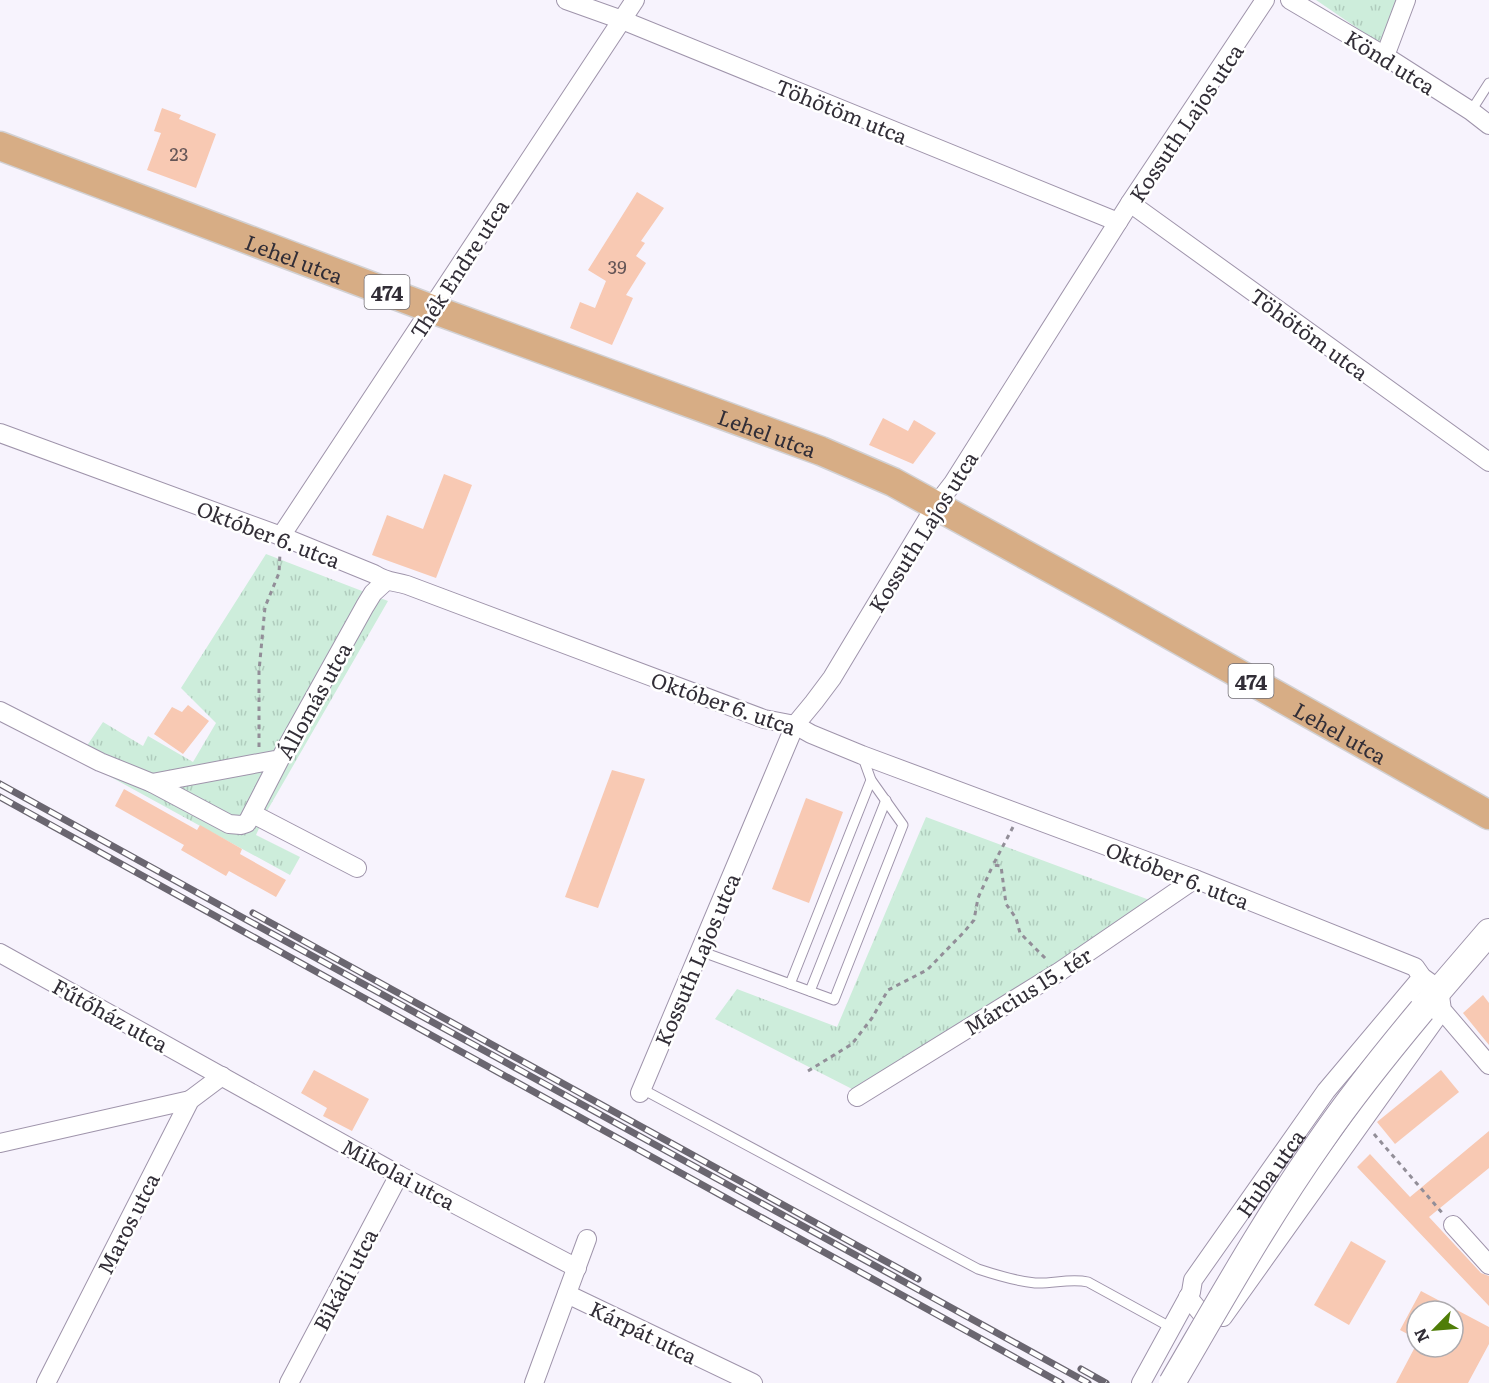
<svg xmlns="http://www.w3.org/2000/svg" width="1489" height="1383" font-family="Literata,serif">
<style>
.park{fill:url(#park-tufts)}
.building{fill:#f8c9b3}
.lines{fill:none;stroke-linecap:round;stroke-linejoin:round}
.service-casing{stroke:#9f94ab;stroke-width:11}
.minor-casing{stroke:#9f94ab;stroke-width:20}
.secondary-casing{stroke:#9f94ab;stroke-width:28}
.primary-casing{stroke:#d2d1d3;stroke-width:31}
.path{stroke:#928e98;stroke-width:3;stroke-dasharray:4.5 4.5;stroke-linecap:butt}
.service{stroke:#fff;stroke-width:9}
.minor{stroke:#fff;stroke-width:18}
.secondary{stroke:#fff;stroke-width:26}
.primary{stroke:#d7ad85;stroke-width:28}
.rail-casing{stroke:#6a6670;stroke-width:7}
.rail{stroke:#fff;stroke-width:4.5;stroke-dasharray:14;stroke-linecap:butt}
.secondary-bridge-casing{stroke:#9f94ab;stroke-width:28;stroke-linecap:butt}
.secondary-bridge{stroke:#fff;stroke-width:26}
.labels{text-anchor:middle;dominant-baseline:central;stroke-width:5;stroke-linejoin:round;paint-order:stroke}
.number-label{font-size:18px;fill:#645556}
.shield{fill:#fff;stroke:#706d73;stroke-width:1.5}
.shield-label{font-size:20px;font-weight:bold;fill:#322e37}
.street-label{font-size:21px;fill:#322e37;stroke:#fff}
</style>
<defs>
<pattern id="park-tufts" width="24" height="20" patternUnits="userSpaceOnUse" patternTransform="scale(1.5)"><rect width="24" height="20" fill="#cdeddb"/><path d="M3 7l-1-3M5 7V3M7 7l1-3M15 17l-1-3M17 17v-4M19 17l1-3" fill="none" stroke="#b0ccbd"/></pattern>
</defs>
<rect width="100%" height="100%" fill="#f7f3fd"/>
<g class="park">
<polygon points="1316,0 1406,0 1388,49"/>
<polygon points="266,554 388,601 267,811 256,835 300,857 290,875 78,759 103,722 143,746 148,736 193,762 216,723 181,688"/>
<polygon points="926,817 1163,905 856,1091 715,1019 737,989 837,1027"/>
</g>
<g class="building">
<polygon points="162,108 181,115 179,119 216,134 196,188 147,170 161,133 154,131"/>
<polygon points="637,192 664,208 641,241 645,243 636,256 646,263 626,295 633,298 612,345 570,328 580,302 595,308 606,281 588,270"/>
<polygon points="883,418 908,431 914,420 936,433 913,464 869,445"/>
<polygon points="444,474 472,485 436,578 372,555 387,515 423,529"/>
<polygon points="188,705 209,721 183,754 154,734 172,707 182,712"/>
<polygon points="612,770 645,779 598,908 565,897"/>
<polygon points="124,789 197,830 200,825 242,849 240,854 286,880 276,897 229,871 226,876 181,850 184,845 115,806"/>
<polygon points="806,798 843,812 809,903 772,889"/>
<polygon points="1483,995 1489,1003 1489,1045 1463,1013"/>
<polygon points="314,1070 369,1099 352,1131 323,1116 327,1108 301,1093"/>
<polygon points="1441,1070 1459,1092 1395,1144 1377,1122"/>
<polygon points="1489,1131 1489,1168 1429,1217 1481,1273 1489,1276 1489,1306 1357,1167 1370,1154 1410,1197"/>
<polygon points="1351,1241 1386,1261 1349,1325 1314,1305"/>
<polygon points="1421,1291 1489,1327 1489,1344 1468,1383 1396,1383 1415,1347 1453,1347 1453,1311 1417,1311 1417,1339 1400,1330"/>
</g>
<g class="lines">
<defs>
<g id="service">
<polyline points="1471,111 1489,83"/>
<polyline points="700,951 834,1000 903,825 871,780 862,755"/>
<polyline points="790,984 871,780"/>
<polyline points="810,991 886,800"/>
<path d="M642,1089L978,1269C996,1275 1016,1281 1035,1283C1053,1284 1070,1278 1088,1282L1172,1328"/>
</g>
<g id="minor">
<polyline points="566,0 622,20 1118,222"/>
<polyline points="1290,0 1385,56 1471,111 1489,125"/>
<polyline points="1385,56 1406,0"/>
<polyline points="1130,203 1489,462"/>
<path d="M0,433L281,536L374,574C386,582 393,581 407,585L764,719L795,725L811,734L862,755L1195,879L1415,967L1422,977L1439,989L1442,1010L1489,1065"/>
<polyline points="281,536 635,0"/>
<polyline points="0,711 100,762 152,783"/>
<polyline points="280,759 152,783 229,824 241,825 247,823 280,759 365,606 373,593 385,582"/>
<polyline points="253,814 357,868"/>
<polyline points="0,953 399,1175 577,1268"/>
<polyline points="640,1093 795,725 814,702 832,678 936,505 953,483 1130,203 1265,0"/>
<polyline points="857,1097 1059,972 1195,879"/>
<polyline points="0,1143 190,1100"/>
<polyline points="1453,1225 1489,1265"/>
<polyline points="567,1294 753,1383"/>
<polyline points="1188,1297 1201,1313 1223,1317 1442,1010"/>
<polyline points="46,1383 190,1100 222,1076"/>
<polyline points="289,1383 399,1175"/>
<polyline points="534,1383 587,1239"/>
<path id="s1" d="M1141,1383L1191,1292L1193,1280L1326,1091L1422,977"/>
</g>
<polyline id="secondary" points="1422,1010 1489,932"/>
<g id="primary">
<path id="s2" d="M0,146L432,309L821,451L893,482L1110,601L1489,815"/>
</g>
</defs>
<use href="#service" class="service-casing"/>
<use href="#minor" class="minor-casing"/>
<use href="#secondary" class="secondary-casing"/>
<use href="#primary" class="primary-casing"/>
<g class="path">
<polyline points="259,747 259,671 265,607 279,573 280,553"/>
<polyline points="1013,827 993,865 1001,866 1006,904 1016,918 1020,933 1047,960"/>
<polyline points="808,1071 852,1044 872,1018 888,990 927,970 964,932 974,920 978,898 993,865"/>
<polyline points="1374,1134 1444,1215"/>
</g>
<use href="#service" class="service"/>
<use href="#minor" class="minor"/>
<use href="#secondary" class="secondary"/>
<use href="#primary" class="primary"/>
<defs>
<g id="rail">
<polyline points="0,784 1088,1383"/>
<polyline points="0,797 1061,1383"/>
<polyline points="253,913 918,1279"/>
<polyline points="1081,1369 1106,1383"/>
</g>
</defs>
<use href="#rail" class="rail-casing"/>
<use href="#rail" class="rail"/>
<defs>
<path id="secondary-bridge" d="M1172,1383C1220,1301 1267,1217 1322,1139C1353,1094 1387,1052 1422,1010"/>
</defs>
<use href="#secondary-bridge" class="secondary-bridge-casing"/>
<use href="#secondary-bridge" class="secondary-bridge"/>
</g>
<g class="labels">
<g class="number-label">
<text x="179" y="153">23</text>
<text x="617" y="266">39</text>
</g>
<g class="shield">
<rect x="364.5" y="275" width="45" height="34" rx="4.5"/>
<rect x="1228.5" y="664" width="45" height="34" rx="4.5"/>
</g>
<g class="shield-label">
<text x="387" y="292">474</text>
<text x="1251" y="681">474</text>
</g>
<g class="street-label">
<text transform="translate(1391 61) rotate(32)">Könd utca</text>
<text transform="translate(842 110) rotate(22)">Töhötöm utca</text>
<text transform="translate(1185 122) rotate(-56)">Kossuth Lajos utca</text>
<text stroke="none"><textPath href="#s2" startOffset="315">Lehel utca</textPath></text>
<text transform="translate(458 268) rotate(-57)">Thék Endre utca</text>
<text transform="translate(1310 333) rotate(36)">Töhötöm utca</text>
<text stroke="none"><textPath href="#s2" startOffset="819">Lehel utca</textPath></text>
<text transform="translate(922 531) rotate(-58)">Kossuth Lajos utca</text>
<text transform="translate(269 533) rotate(21)">Október 6. utca</text>
<text transform="translate(313 700) rotate(-61)">Állomás utca</text>
<text transform="translate(724 702) rotate(19)">Október 6. utca</text>
<text stroke="none"><textPath href="#s2" startOffset="1467">Lehel utca</textPath></text>
<text transform="translate(1178 874) rotate(21)">Október 6. utca</text>
<text transform="translate(696 959) rotate(-67)">Kossuth Lajos utca</text>
<text transform="translate(1027 990) rotate(-32)">Március 15. tér</text>
<text transform="translate(111 1014) rotate(29)">Fűtőház utca</text>
<text stroke="none"><textPath href="#s1" startOffset="248">Huba utca</textPath></text>
<text transform="translate(399 1173) rotate(28)">Mikolai utca</text>
<text transform="translate(127 1223) rotate(-63)">Maros utca</text>
<text transform="translate(344 1279) rotate(-62)">Bikádi utca</text>
<text transform="translate(644 1331) rotate(26)">Kárpát utca</text>
</g>
</g>
<g transform="translate(1435 1329) rotate(245)"><circle r="28" fill="#ffffff" stroke="#adabaf" stroke-width="1.5"/>
<path d="M0-4.5L10 22L0 15L-10 22Z" fill="#4f7d07"/>
<text y="-9" font-size="16" font-weight="bold" text-anchor="middle" fill="#322e37">N</text>
</g>
</svg>
